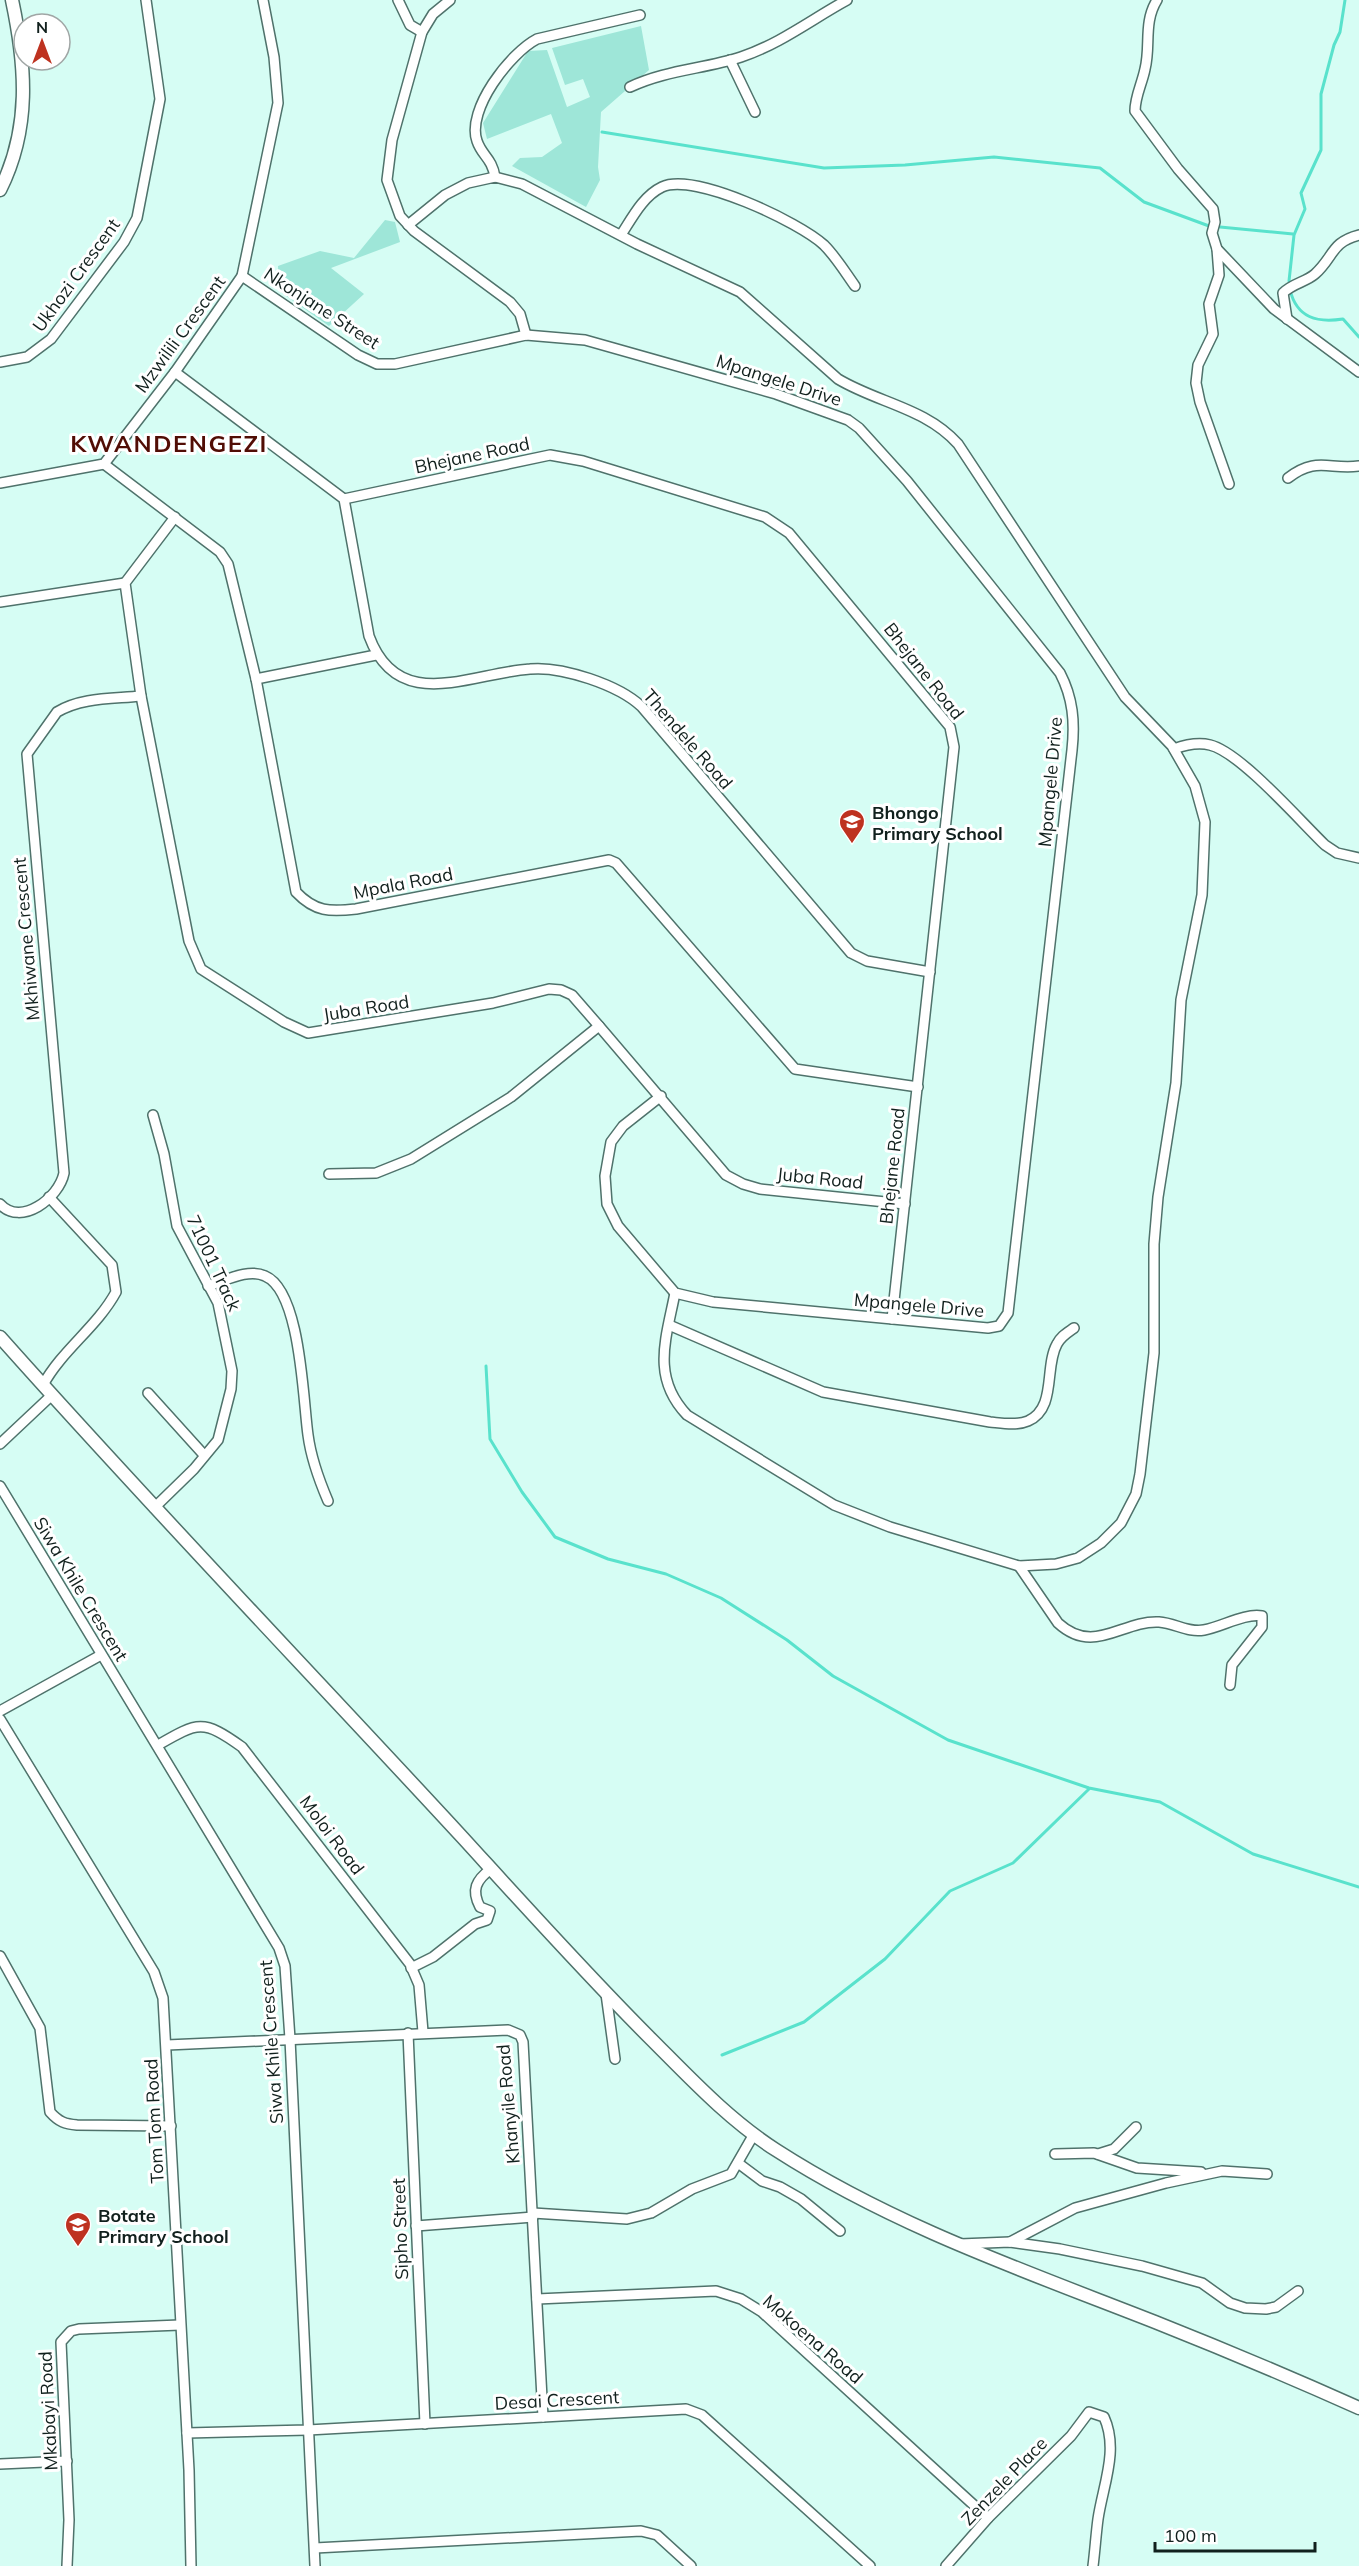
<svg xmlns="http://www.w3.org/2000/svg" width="1359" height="2566" font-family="Mulish,sans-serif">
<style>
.green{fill:#9ee6d8}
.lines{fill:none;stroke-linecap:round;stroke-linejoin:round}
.stream{stroke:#59e2cc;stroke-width:3}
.minor-casing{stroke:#4f726b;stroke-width:12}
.tertiary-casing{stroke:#4f726b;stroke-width:15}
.minor{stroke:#fff;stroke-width:9}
.tertiary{stroke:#fff;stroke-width:12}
.labels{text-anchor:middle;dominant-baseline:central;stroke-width:6;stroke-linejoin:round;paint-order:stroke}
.street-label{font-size:18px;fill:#11201d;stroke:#fff}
.poi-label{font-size:18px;font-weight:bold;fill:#11201d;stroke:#fff;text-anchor:start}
.district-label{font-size:24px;font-weight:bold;letter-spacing:1.5px;fill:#510d05;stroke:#fff}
</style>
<rect width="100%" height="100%" fill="#d6fdf4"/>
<g class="green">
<polygon points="641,26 649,70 601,112 598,167 600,180 586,207 512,166 520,158 542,157 562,143 551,114 487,139 483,123 528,51 547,50 567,107 590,97 583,79 565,85 552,48"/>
<polygon points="385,220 395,222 400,242 331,268 364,294 329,326 279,291 278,266 320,251 354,258"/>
</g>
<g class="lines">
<g class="stream">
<polyline points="602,132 824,168 905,165 994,157 1100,168 1144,202 1209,226"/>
<polyline points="1220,227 1293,234"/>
<polyline points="1289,281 1294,235 1305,209 1301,193 1321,150 1321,94 1334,45 1340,32 1345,0"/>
<path d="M1290,290C1297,318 1317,323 1343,319L1359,337"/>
<polyline points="486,1366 490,1439 522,1492 555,1537 608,1559 666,1574 721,1598 787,1640 833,1676 948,1740 1089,1788 1160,1802 1253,1854 1359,1887"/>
<polyline points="722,2055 804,2022 885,1959 950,1891 1013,1863 1089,1789"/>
</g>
<defs>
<g id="minor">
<polyline points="398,0 410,25 422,32"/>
<polyline points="450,0 433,14 422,32 392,140 387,180 400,216 414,231 510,302 520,314 526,335"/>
<path d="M1157,0C1143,23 1151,45 1145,69C1142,84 1135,96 1135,111L1178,169L1213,209L1215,222L1212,233L1217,249L1274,309L1359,372"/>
<polyline points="730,60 755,112"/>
<path d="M630,87C666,70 704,69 741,57C780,44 812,19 847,0"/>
<path d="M495,177C492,158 482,156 477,141C466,110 510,53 537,39L640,15"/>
<path d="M408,225L445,195L468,183L495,177L522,184L637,244L740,292L838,379C878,403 926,408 958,444L1125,697L1172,746L1195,786L1205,822L1202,895L1181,1000L1176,1083L1158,1197L1154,1244V1353L1140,1474L1136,1494L1121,1523L1101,1543L1078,1558L1056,1564L1019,1566L890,1527L834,1505L687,1415C651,1377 666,1339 675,1293"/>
<path d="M621,235C632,218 643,196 662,187C694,172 799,222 824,245C836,257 845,272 855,286"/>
<polyline points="1217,249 1219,275 1209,304 1213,334 1198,365 1196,383 1200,402 1229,484"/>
<path d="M242,276L358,355L377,364H395L526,335L585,340L776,394L848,420L859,428L907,481L1060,673C1073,698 1075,722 1072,750L1008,1313L999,1326L988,1328L713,1302L675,1293L618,1226L607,1204L605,1176L611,1142L623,1126L661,1096"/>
<path d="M1287,319L1283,293C1293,283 1306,282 1315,274C1334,257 1331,242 1359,235"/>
<polyline points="0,362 27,357 51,339 124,242 137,218 160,99 146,0"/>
<path d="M175,372L344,499L369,636C398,715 471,673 530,669C562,666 619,685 642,707L851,953L867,961L930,972"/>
<path d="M104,464L220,552L228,564L256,679L296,892C315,912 330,912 356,909L609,860L616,863L795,1069L918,1087"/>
<path d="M1288,478C1316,456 1329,470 1359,466"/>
<polyline points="0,483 104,464 175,372 242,276 278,103 274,57 263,0"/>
<polyline points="344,499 550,455 583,461 765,517 789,533 950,727 954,747 892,1319"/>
<polyline points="175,517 125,583 141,696 189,941 201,969 284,1022 308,1033 493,1003 549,989 561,990 572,995 599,1026 726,1175 743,1184 760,1189 905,1204"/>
<polyline points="0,602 125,583"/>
<polyline points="256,679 376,655"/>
<path d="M1174,749C1185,745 1197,742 1210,745C1240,752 1300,821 1325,845L1337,853L1359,858"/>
<polyline points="153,1115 164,1154 177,1226 218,1303 232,1371 231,1389 218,1440 194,1469 154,1508"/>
<polyline points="329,1174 376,1173 411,1159 511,1097 599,1026"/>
<path d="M0,1204C21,1227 59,1198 64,1173L27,754L57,712C82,697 113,699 141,696"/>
<path d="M208,1286C225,1281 248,1268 265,1276C301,1291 303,1401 308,1435C311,1458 319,1480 328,1501"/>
<path d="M669,1325L823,1392L990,1422C1001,1423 1017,1426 1028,1421C1057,1408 1044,1367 1057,1344C1061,1336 1067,1333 1074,1328"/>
<path d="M43,1385C62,1350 97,1327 116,1292L112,1265L49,1197"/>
<polyline points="148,1393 204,1455"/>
<polyline points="0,1444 52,1395"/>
<polyline points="0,1486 279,1948 285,1966 290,2039 315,2566"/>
<path d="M1019,1566L1058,1623C1094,1656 1122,1620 1159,1622C1175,1623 1188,1633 1204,1630C1222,1627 1244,1613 1262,1616V1627L1232,1665L1230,1685"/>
<polyline points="0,1711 101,1655"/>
<polyline points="0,1719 154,1972 163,1998 189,2470 191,2566"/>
<path d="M158,1745C198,1722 203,1719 242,1747L410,1964L419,1985L423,2032"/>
<path d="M0,1956L40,2028L50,2112C59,2122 65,2124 77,2125L171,2126"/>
<path d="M411,1968L433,1957L475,1924L487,1920L490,1911L480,1907C471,1890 476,1880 491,1869"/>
<polyline points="606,1994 615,2059"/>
<polyline points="408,2033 425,2424"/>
<polyline points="167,2045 508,2030 520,2035 523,2042 543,2417"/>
<polyline points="1055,2154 1094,2153 1137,2168 1201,2172"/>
<polyline points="1098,2154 1114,2149 1136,2127"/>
<polyline points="738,2163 762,2181 780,2187 801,2199 840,2231"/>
<polyline points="533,2213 627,2219 651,2213 692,2189 731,2174 754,2134"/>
<polyline points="416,2226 533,2217"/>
<polyline points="1010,2242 1075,2208 1166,2183 1222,2171 1267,2174"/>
<polyline points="960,2244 1010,2242 1060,2249 1142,2266 1202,2283 1230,2303 1245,2308 1266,2309 1276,2307 1298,2291"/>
<polyline points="537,2299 716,2291 741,2299 762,2312 988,2518"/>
<polyline points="187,2433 308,2430 686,2409 702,2415 870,2566"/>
<polyline points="0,2464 67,2461"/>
<polyline points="315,2548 641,2531 657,2535 691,2566"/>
<polyline points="67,2566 69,2520 61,2342 71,2331 79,2329 180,2325"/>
<path d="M946,2566L988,2518L1071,2436L1089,2412L1104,2417C1119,2450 1103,2485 1098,2519C1096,2534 1095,2550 1093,2566"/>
</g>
<g id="tertiary">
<path d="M0,190C31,128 26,66 12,0"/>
<path d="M0,1337C151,1507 309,1671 463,1838C525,1906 586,1974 651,2039C690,2078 729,2120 776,2150C894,2226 1025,2271 1155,2322C1223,2349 1292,2378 1359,2408"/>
</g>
</defs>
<use href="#minor" class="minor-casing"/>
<use href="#tertiary" class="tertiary-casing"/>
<use href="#minor" class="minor"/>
<use href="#tertiary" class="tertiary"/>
</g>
<defs>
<symbol id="school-pin" viewBox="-11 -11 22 30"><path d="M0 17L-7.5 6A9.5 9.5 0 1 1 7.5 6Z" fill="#be3220" stroke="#fff"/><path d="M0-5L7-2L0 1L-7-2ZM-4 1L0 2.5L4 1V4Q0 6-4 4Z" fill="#fff"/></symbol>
</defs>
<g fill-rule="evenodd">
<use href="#school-pin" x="837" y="807" width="30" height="40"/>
<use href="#school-pin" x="63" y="2210" width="30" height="40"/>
</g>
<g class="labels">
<g class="street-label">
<text transform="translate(76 275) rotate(-54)">Ukhozi Crescent</text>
<text transform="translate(322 308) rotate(33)">Nkonjane Street</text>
<text transform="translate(180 334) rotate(-54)">Mzwilili Crescent</text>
<text transform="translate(779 380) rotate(18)">Mpangele Drive</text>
<text transform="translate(472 455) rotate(-12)">Bhejane Road</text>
<text transform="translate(924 671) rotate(52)">Bhejane Road</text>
<text transform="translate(688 739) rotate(49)">Thendele Road</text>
<text transform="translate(1050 782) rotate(-85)">Mpangele Drive</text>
<text transform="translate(403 883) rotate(-11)">Mpala Road</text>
<text transform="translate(26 939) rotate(-95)">Mkhiwane Crescent</text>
<text transform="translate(366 1008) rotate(-9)">Juba Road</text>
<text transform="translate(892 1166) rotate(-84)">Bhejane Road</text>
<text transform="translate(820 1178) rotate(6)">Juba Road</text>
<text transform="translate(214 1263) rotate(65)">71001 Track</text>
<text transform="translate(919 1305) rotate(5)">Mpangele Drive</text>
<text transform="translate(81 1589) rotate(59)">Siwa Khile Crescent</text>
<text transform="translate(332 1835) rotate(53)">Moloi Road</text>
<text transform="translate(271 2042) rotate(-94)">Siwa Khile Crescent</text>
<text transform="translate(508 2104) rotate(-95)">Khanyile Road</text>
<text transform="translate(154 2121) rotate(-93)">Tom Tom Road</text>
<text transform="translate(400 2229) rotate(-92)">Sipho Street</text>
<text transform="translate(813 2339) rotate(41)">Mokoena Road</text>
<text transform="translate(557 2400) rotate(-3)">Desai Crescent</text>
<text transform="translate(48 2411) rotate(-93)">Mkabayi Road</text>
<text transform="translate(1004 2481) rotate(-46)">Zenzele Place</text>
</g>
<g class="poi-label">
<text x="872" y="812">Bhongo<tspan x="872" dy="21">Primary School</tspan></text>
<text x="98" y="2215">Botate<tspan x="98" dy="21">Primary School</tspan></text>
</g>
<g class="district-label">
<text x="169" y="443">KWANDENGEZI</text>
</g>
</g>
<g transform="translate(42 42)"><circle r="28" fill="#ffffff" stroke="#a0a6a5" stroke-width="1.5"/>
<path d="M0-4.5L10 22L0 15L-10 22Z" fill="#be3220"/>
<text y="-9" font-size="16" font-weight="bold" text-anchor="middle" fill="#11201d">N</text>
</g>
<path d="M1155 2542v9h160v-9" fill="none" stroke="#11201d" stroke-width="3"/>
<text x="1164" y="2542" font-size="18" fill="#11201d" stroke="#ffffff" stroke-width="4.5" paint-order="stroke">100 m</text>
</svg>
